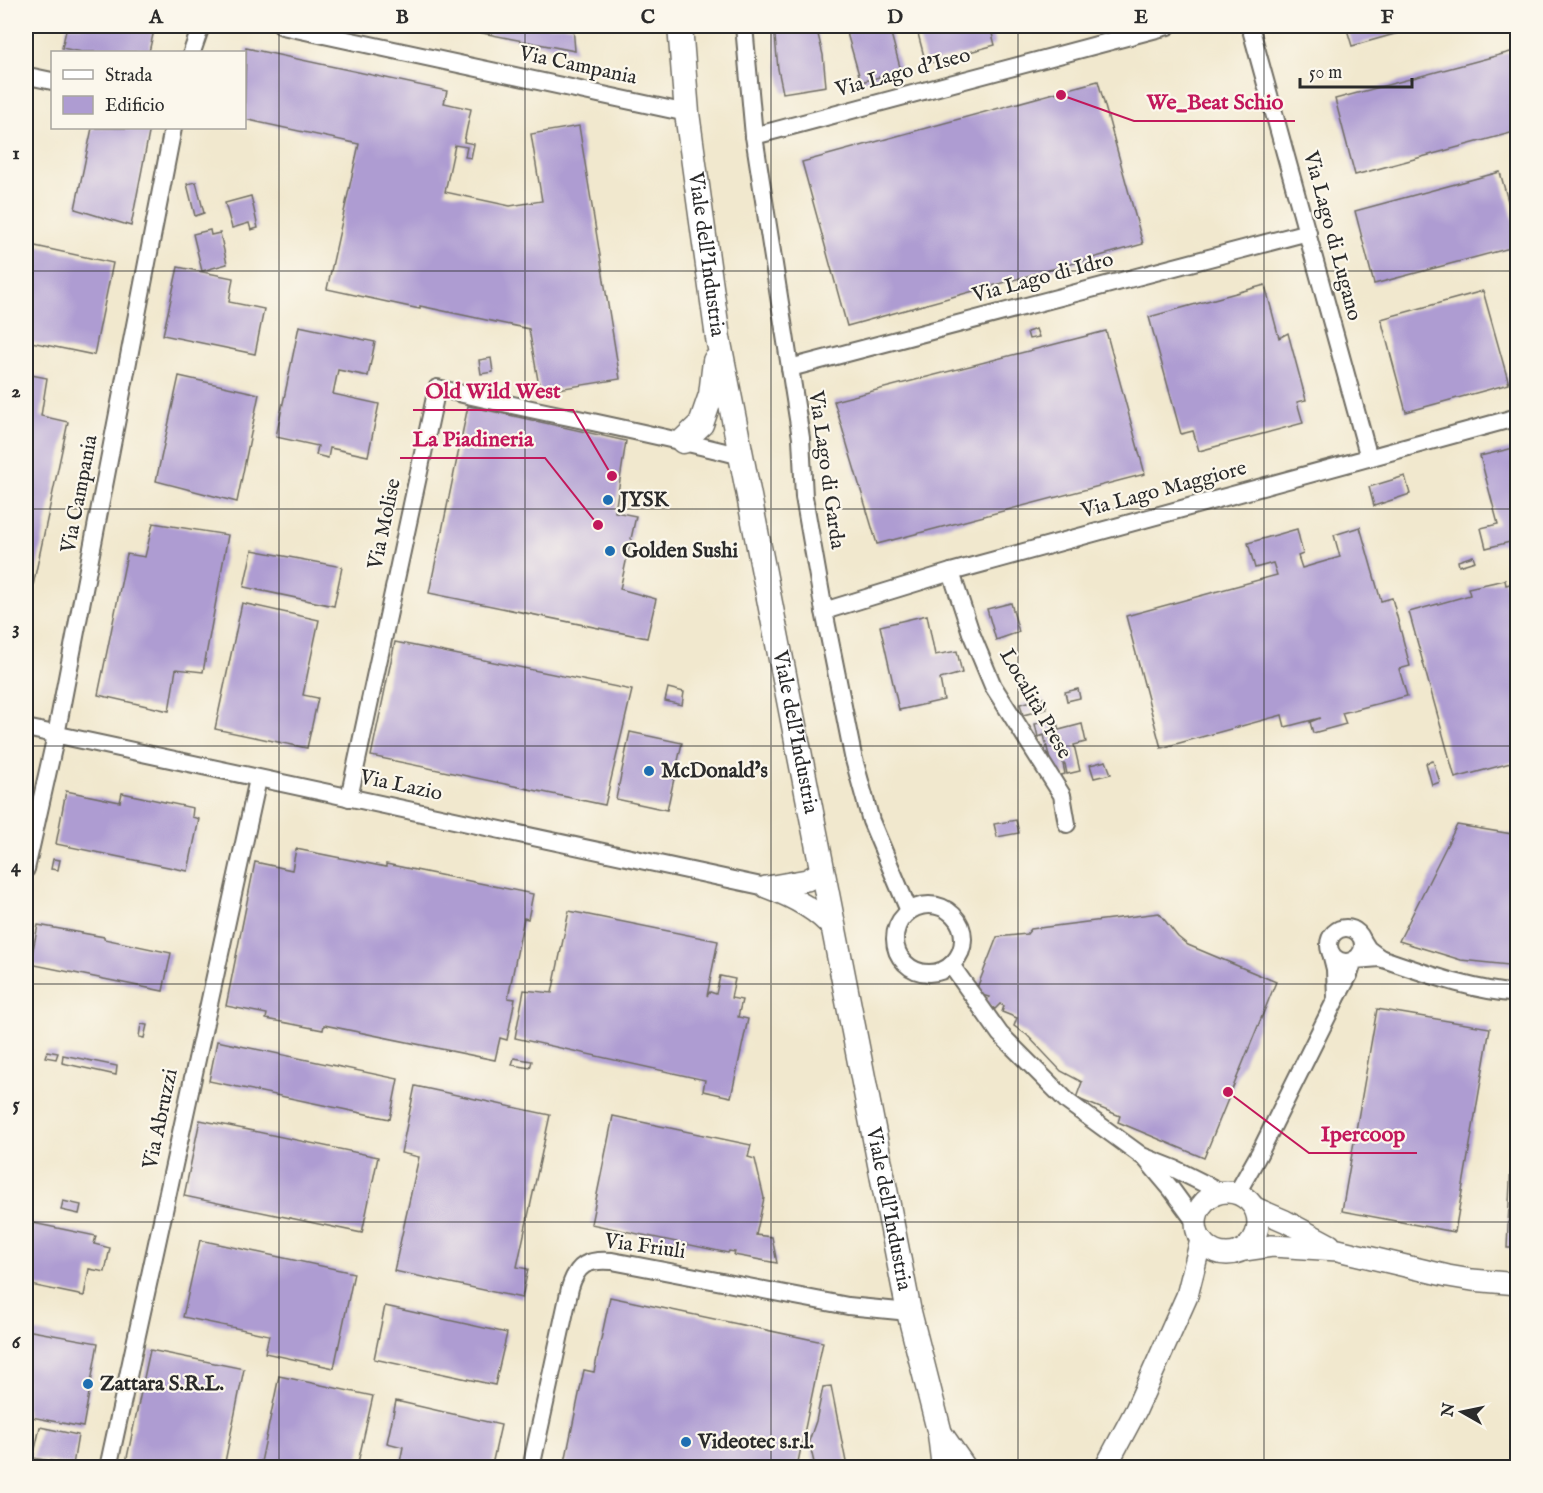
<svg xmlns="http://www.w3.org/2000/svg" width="1543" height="1493" font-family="'IM FELL English',serif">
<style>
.building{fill:#ae9cd2}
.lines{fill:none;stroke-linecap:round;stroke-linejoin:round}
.minor-casing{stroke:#706d64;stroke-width:20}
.tertiary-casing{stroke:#706d64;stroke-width:24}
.secondary-casing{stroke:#706d64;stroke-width:27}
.minor{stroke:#fff;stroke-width:16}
.tertiary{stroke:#fff;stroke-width:21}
.secondary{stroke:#fff;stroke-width:24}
.grid{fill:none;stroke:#2b2b2b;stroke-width:1.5;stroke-opacity:0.55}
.poi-dot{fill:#1f6fb2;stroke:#fbf7ec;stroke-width:2}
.labels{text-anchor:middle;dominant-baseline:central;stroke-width:4.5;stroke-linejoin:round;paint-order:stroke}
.street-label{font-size:21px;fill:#2b2b2b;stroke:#fbf7ec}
.poi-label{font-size:21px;font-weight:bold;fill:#2b2b2b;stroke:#fbf7ec;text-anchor:start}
.leader{fill:none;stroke:#c2185b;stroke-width:2}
.callout-dot{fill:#c2185b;stroke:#fbf7ec;stroke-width:2}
.callout-label{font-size:22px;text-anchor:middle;font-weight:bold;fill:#c2185b;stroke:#fbf7ec;stroke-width:4.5;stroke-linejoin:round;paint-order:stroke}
.neatline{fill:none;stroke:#2b2b2b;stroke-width:2}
.grid-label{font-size:20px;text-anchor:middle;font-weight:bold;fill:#2b2b2b}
</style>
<rect width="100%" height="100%" fill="#fbf7ec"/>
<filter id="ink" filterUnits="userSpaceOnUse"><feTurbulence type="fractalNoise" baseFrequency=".0167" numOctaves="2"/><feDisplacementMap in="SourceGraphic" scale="12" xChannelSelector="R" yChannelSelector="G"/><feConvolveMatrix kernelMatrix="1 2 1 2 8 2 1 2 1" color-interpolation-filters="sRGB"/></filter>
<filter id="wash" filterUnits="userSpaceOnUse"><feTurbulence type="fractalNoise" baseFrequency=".008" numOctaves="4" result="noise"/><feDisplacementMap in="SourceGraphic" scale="24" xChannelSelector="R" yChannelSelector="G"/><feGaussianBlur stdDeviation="1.35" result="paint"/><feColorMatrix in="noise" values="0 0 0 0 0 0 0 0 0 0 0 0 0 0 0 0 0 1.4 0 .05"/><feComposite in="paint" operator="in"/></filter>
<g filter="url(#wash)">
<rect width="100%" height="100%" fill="#f1e8ce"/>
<g id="blocks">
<g class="building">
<polygon points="67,26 155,26 149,52 82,52 62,48"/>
<polygon points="451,26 573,26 575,51 451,27"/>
<polygon points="774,26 816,26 823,55 826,86 783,93 778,69"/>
<polygon points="845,26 889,26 901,71 861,82"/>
<polygon points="916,26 990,26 995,45 926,64"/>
<polygon points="1346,26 1423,26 1352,46"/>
<polygon points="246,48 447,91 444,103 471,109 464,142 474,144 471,158 465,157 467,147 455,145 445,192 510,206 542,201 531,134 579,126 620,379 540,392 529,329 420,306 420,309 327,289 359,144 244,119"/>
<polygon points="1518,50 1518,131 1355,175 1335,99"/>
<polygon points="1098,81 1143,244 847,326 802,162"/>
<polygon points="92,128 150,128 131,226 75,209"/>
<polygon points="1500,172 1518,237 1518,246 1374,284 1355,211"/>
<polygon points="196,182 204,213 195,216 187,184"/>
<polygon points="251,196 258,228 251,230 249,223 232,228 225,203"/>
<polygon points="210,230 211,235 220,233 227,264 202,271 193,234"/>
<polygon points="26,244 113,263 94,355 26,341"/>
<polygon points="178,267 233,278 229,302 264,309 255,354 163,335"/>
<polygon points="1265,285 1279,338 1288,333 1306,400 1297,402 1303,423 1199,451 1193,431 1181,434 1149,317"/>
<polygon points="1483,291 1509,384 1406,412 1381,319"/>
<polygon points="299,326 375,342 368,376 338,370 333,394 379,404 368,456 330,448 328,458 316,455 318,446 276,437"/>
<polygon points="1036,329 1039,337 1029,339 1027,332"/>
<polygon points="1106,331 1145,474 877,544 834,401"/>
<polygon points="491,358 493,372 481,374 479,360"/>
<polygon points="26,374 47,378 41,416 68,422 26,618"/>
<polygon points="179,376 259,394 237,502 156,481"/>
<polygon points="468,406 626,441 615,512 636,516 620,589 656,599 647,638 429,593"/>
<polygon points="1518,447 1518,540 1486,548 1481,528 1498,524 1480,456"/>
<polygon points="1405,476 1410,494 1374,506 1369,487"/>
<polygon points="153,523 228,535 203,672 176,669 169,711 98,695 127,554 145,557"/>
<polygon points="1360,527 1381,601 1392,598 1410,666 1399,669 1407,696 1342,713 1346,724 1313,733 1310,722 1320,718 1285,727 1282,715 1161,748 1126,616 1277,575 1273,563 1255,568 1248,543 1297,529 1303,554 1298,556 1302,568 1340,557 1334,535"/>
<polygon points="252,550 342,567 334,606 244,587"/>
<polygon points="1473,556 1475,561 1459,566 1458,561"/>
<polygon points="1505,580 1506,585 1518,582 1518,761 1455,778 1409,612 1470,595 1468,588"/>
<polygon points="242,603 319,620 303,695 318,698 307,748 215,729"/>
<polygon points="1011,603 1019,632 996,640 987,609"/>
<polygon points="927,615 935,655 957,651 962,673 940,679 944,700 899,710 880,626"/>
<polygon points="395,642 632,690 605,805 371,756"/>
<polygon points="668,688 684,692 682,705 665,701"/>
<polygon points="1078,689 1080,698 1067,701 1065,692"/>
<polygon points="1044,698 1047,709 1023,715 1020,704"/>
<polygon points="1056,719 1059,730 1082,724 1086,742 1074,745 1080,771 1067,774 1065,764 1063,764 1065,774 1054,777 1044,735 1038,737 1035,724"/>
<polygon points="630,732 682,743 667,810 616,799"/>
<polygon points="1106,761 1111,774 1094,778 1090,765"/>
<polygon points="1433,761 1440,782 1432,785 1426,763"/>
<polygon points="66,791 120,802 122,793 193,808 192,817 199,819 188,871 56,844"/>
<polygon points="1016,820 1019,833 997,837 994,824"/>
<polygon points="1457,825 1518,835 1518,966 1461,960 1399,941"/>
<polygon points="296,849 386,867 386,864 533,894 528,919 524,918 508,998 515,999 507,1040 500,1038 495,1060 324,1025 323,1030 266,1019 267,1014 226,1006 255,862 292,870"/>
<polygon points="53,859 60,860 58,870 51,869"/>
<polygon points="569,911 718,941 707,996 710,992 716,994 720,976 735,979 731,998 742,1000 738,1017 748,1019 731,1097 703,1091 705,1080 515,1038 524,990 552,993"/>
<polygon points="1159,913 1178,937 1188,945 1276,982 1204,1158 1118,1122 1120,1116 1076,1098 1082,1082 1061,1071 1027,1035 1014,1026 1017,1018 1002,1012 1004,1006 1000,1004 995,1009 986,1004 989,997 975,993 997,937 1027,934 1031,929"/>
<polygon points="38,925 104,937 104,939 171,953 163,991 30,964"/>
<polygon points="1377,1009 1490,1028 1455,1232 1342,1211"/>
<polygon points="141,1024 147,1025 144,1038 139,1037"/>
<polygon points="217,1041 398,1079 390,1119 209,1081"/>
<polygon points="47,1051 58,1053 56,1059 45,1057"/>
<polygon points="63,1055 117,1066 116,1075 62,1063"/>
<polygon points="514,1058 532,1061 530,1068 512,1065"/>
<polygon points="415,1086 550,1115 517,1267 528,1269 522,1298 394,1271 419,1157 401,1153"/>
<polygon points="613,1116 751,1145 748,1157 755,1159 764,1198 756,1235 772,1237 777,1263 734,1255 735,1252 729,1251 728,1253 591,1224"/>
<polygon points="200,1120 378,1157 362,1233 184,1196"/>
<polygon points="1511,1161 1518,1162 1518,1248 1507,1248"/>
<polygon points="63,1201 81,1205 79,1214 61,1210"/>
<polygon points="33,1223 96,1236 94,1244 110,1248 105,1272 89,1269 84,1296 26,1284 26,1256"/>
<polygon points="200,1240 354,1273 334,1368 265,1353 269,1335 183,1317"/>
<polygon points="610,1297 823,1342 797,1467 564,1467 584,1370 594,1372"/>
<polygon points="385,1306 507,1333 495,1385 374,1359"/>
<polygon points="26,1330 98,1343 83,1427 26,1416"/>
<polygon points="150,1350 244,1369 224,1467 125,1467"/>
<polygon points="279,1376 373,1396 357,1467 260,1467"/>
<polygon points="831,1386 847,1467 815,1467 809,1441 816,1421 823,1387"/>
<polygon points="396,1401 501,1425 492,1465 480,1462 479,1467 399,1467 403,1447 387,1443"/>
<polygon points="40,1427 78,1435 73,1465 33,1458"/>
</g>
</g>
</g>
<g filter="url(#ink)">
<use href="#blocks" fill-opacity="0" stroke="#706d64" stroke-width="1.5"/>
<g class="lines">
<defs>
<g id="minor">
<polyline points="282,26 687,113"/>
<polyline points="744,26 754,136 801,438 804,497 824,611 853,756 871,821 909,911"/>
<polyline points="1250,26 1369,458"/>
<polyline points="192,52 201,26"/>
<polyline points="33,77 52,81"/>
<polyline points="754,136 1168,26"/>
<polyline points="790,368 1308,232"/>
<polyline points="951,572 971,633 993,686 1062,795 1067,824"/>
<polyline points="824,611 951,572 1518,417"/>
<polyline points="26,728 766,887"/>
<path d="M349,798L437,388C538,412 640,430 741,456"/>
<polyline points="26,869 56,735 173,128"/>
<circle cx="929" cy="939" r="34"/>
<circle cx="1346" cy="945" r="17"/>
<polyline points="1331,953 1335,969 1336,999 1349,975 1354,960 1380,958 1368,949 1363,941"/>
<path d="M1380,958C1425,973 1469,990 1518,994"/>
<polyline points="951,965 1000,1034 1068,1102 1142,1156 1175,1169 1221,1192"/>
<polyline points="1145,1158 1172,1190 1196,1223"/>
<polyline points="1237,1193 1259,1154 1336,999"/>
<polyline points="108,1468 258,779"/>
<path d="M531,1468L570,1288C577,1264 588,1259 612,1261L848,1306L909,1312"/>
</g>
<g id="tertiary">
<path d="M766,887C790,896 817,909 833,929"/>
<polyline points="767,887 807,880 823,871"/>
<circle cx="1227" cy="1223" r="31"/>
<polyline points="1255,1208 1285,1221 1330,1245"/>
<polyline points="1244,1250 1272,1246 1338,1250 1448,1276 1472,1280 1518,1284"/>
<polyline points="1105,1468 1136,1410 1187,1296 1201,1240"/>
</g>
<g id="secondary">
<path id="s1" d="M680,26L687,113L718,338L909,1312L940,1434L944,1468"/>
<polyline points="683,441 701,424 711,395 715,361"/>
<polyline points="941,1435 964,1468"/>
</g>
</defs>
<use href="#minor" class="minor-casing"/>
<use href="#tertiary" class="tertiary-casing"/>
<use href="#secondary" class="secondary-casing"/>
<use href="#minor" class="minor"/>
<use href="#tertiary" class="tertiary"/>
<use href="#secondary" class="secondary"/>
</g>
</g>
<path class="grid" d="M279,26V1468M525,26V1468M771,26V1468M1018,26V1468M1264,26V1468M26,271H1518M26,509H1518M26,746H1518M26,984H1518M26,1222H1518"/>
<g class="poi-dot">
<circle cx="608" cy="500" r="6"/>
<circle cx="610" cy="551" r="6"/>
<circle cx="649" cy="771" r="6"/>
<circle cx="88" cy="1384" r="6"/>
<circle cx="686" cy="1442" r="6"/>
</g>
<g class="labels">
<g class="street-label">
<text transform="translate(578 66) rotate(12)">Via Campania</text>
<text transform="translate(903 73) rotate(-15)">Via Lago d'Iseo</text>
<text transform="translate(1332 236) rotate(75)">Via Lago di Lugano</text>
<text stroke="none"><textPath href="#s1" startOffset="230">Viale dell'Industria</textPath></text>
<text transform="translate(1043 278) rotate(-15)">Via Lago di Idro</text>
<text transform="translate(826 470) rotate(82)">Via Lago di Garda</text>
<text transform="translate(1164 490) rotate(-15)">Via Lago Maggiore</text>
<text transform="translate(80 494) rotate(-79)">Via Campania</text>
<text transform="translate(385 524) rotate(-78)">Via Molise</text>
<text transform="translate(1035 704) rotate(60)">Località Prese</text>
<text stroke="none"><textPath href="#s1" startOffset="716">Viale dell'Industria</textPath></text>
<text transform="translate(401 786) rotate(12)">Via Lazio</text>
<text transform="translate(161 1119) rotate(-78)">Via Abruzzi</text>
<text stroke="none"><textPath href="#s1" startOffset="1202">Viale dell'Industria</textPath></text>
<text transform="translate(645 1247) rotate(8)">Via Friuli</text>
</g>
<g class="poi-label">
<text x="620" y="500">JYSK</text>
<text x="622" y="551">Golden Sushi</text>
<text x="661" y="771">McDonald's</text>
<text x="100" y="1384">Zattara S.R.L.</text>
<text x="698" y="1442">Videotec s.r.l.</text>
</g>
</g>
<path class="leader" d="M1061 95L1134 121H1295M612 476L573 410H413M598 525L545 458H400M1228 1092L1309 1153H1417"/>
<g class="callout-dot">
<circle cx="1061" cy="95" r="6"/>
<circle cx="612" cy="476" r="6"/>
<circle cx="598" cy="525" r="6"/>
<circle cx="1228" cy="1092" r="6"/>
</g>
<g class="callout-label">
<text x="1215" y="109">We_Beat Schio</text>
<text x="493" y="398">Old Wild West</text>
<text x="473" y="446">La Piadineria</text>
<text x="1363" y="1141">Ipercoop</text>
</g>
<rect width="1543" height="1493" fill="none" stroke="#fbf7ec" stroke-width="66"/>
<rect x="51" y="51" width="195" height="78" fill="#fbf7ec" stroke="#a8a59f" stroke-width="1.5"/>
<rect x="63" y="70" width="30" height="9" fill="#ffffff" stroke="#a8a59f" stroke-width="1.5"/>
<text x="105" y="81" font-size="18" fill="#2b2b2b">Strada</text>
<rect x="63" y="96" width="30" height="18" fill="#ae9cd2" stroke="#a8a59f" stroke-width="1.5"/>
<text x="105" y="111" font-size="18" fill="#2b2b2b">Edificio</text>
<g transform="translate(1462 1412) rotate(279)" stroke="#fbf7ec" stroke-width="4.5" paint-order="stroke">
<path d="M0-4.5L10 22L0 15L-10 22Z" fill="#2b2b2b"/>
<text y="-9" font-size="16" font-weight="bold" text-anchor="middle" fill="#2b2b2b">N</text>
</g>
<path d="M1300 78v9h112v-9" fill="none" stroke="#2b2b2b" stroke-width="3"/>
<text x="1309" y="78" font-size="18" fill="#2b2b2b" stroke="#fbf7ec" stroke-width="4.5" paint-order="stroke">50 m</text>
<rect x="33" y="33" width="1477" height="1427" class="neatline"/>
<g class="grid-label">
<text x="156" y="23">A</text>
<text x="402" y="23">B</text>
<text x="648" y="23">C</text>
<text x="895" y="23">D</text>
<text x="1141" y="23">E</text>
<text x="1387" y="23">F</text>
<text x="16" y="159">1</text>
<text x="16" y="397">2</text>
<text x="16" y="634">3</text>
<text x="16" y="872">4</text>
<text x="16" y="1110">5</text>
<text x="16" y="1348">6</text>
</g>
</svg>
